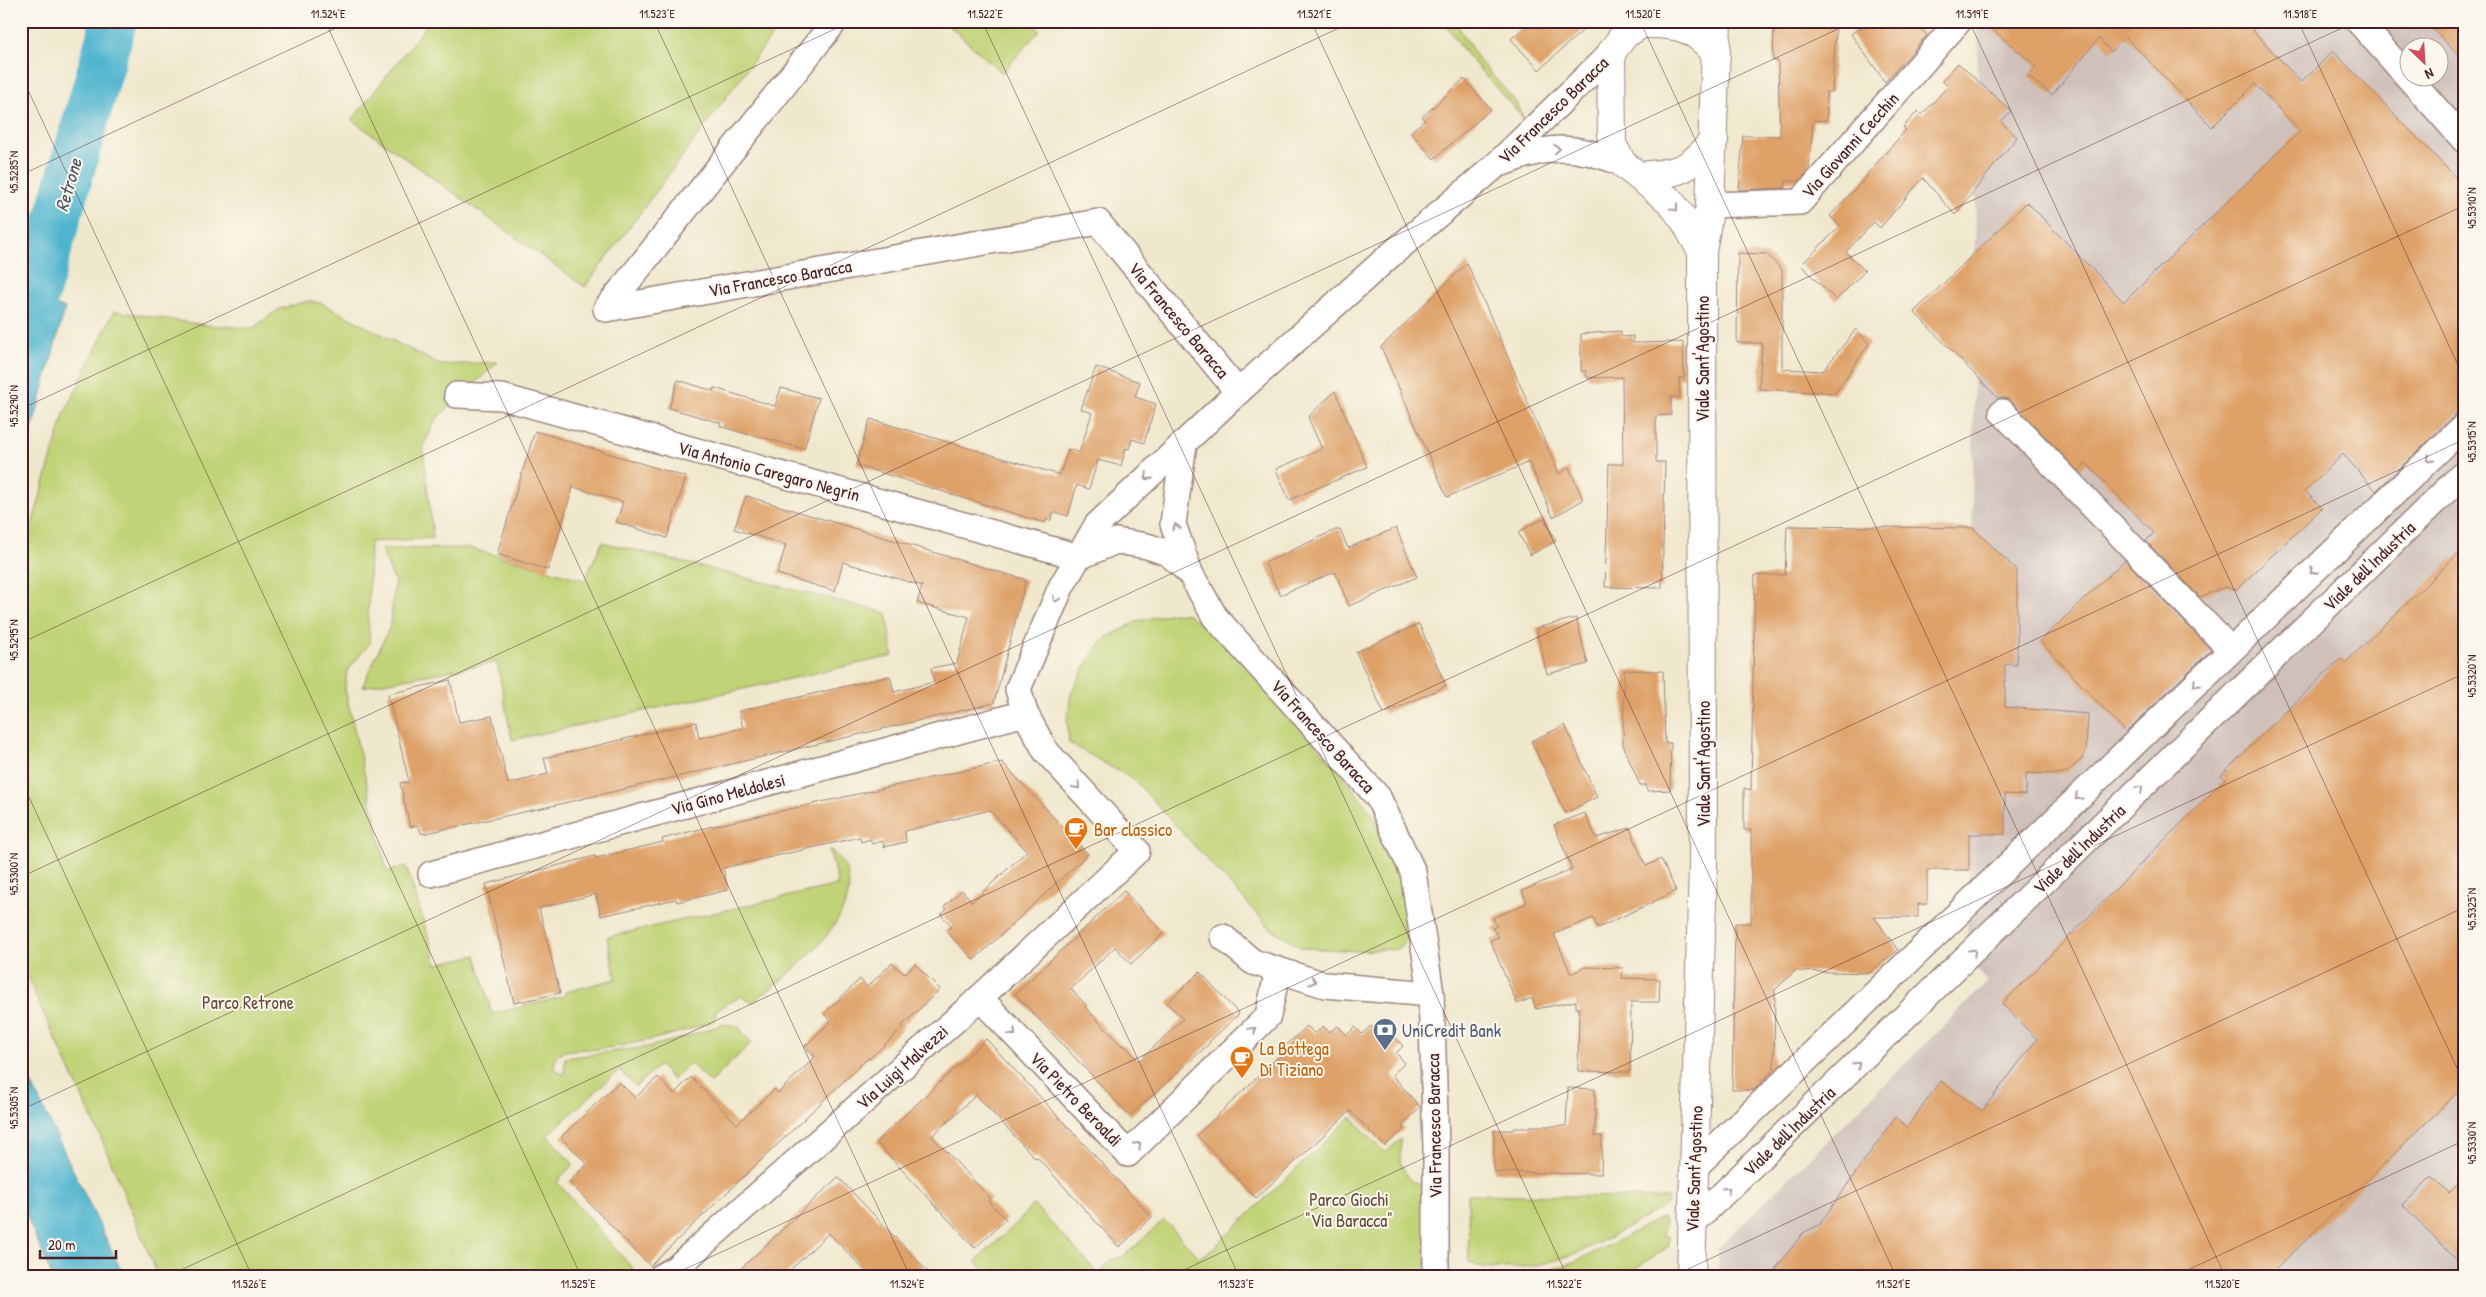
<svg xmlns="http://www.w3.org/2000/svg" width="2486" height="1297" font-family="'Patrick Hand',sans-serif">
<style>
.industrial{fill:#cfc1ba;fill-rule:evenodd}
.green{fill:#c0d376;stroke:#857950}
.water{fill:#50b5cf;stroke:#4d6a7d}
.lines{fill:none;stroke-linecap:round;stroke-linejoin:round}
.river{stroke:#50b5cf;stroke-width:46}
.building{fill:#dea168}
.minor-casing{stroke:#9d847c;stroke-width:28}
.major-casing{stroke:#9d847c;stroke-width:30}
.minor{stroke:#fff;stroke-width:25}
.major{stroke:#fff;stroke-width:28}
.oneway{stroke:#ae9aa0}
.ticks{fill:none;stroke:#4a1f2b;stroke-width:1;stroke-opacity:0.45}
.labels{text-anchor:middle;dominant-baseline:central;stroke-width:4;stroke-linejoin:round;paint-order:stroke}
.street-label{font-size:18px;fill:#4a1f2b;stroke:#fbf7ec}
.food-label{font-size:18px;fill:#c56008;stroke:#fbf7ec;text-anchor:start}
.park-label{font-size:18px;fill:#684c3e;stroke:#fbf7ec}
.service-label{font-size:18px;fill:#4e5e75;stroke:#fbf7ec;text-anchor:start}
.water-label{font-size:19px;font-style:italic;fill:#4c5464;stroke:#fbf7ec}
.neatline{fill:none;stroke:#4a1f2b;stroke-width:2}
.ticks-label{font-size:12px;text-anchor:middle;fill:#4a1f2b}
</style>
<rect width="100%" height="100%" fill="#fbf7ec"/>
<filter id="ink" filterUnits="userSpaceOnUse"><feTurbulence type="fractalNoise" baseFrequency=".02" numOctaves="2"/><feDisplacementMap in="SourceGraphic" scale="10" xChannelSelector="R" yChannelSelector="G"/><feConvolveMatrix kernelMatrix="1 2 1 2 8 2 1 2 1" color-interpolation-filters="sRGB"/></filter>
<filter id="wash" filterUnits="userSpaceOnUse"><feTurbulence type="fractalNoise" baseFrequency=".0096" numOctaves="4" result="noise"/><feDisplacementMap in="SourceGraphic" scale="20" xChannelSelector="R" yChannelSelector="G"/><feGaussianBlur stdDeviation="1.12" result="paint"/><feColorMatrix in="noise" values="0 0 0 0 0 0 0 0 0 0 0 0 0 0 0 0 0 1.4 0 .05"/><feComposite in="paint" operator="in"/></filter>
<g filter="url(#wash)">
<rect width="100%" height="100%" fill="#f0e8cd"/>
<path class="industrial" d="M1978,21H2465V1276H1718V1248L1988,982L1967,958ZM2408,48H2438V78H2408Z"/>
<g class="green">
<polygon points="430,21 783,21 585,287 352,120"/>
<polygon points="944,21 1030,21 1040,30 1002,73"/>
<polygon points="1443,21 1455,21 1478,59 1515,101 1524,119 1465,53"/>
<path d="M308,301L321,303L440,365L498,362L436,419L423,447L433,538L370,542L368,620L370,643L347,671L345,689L387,872L406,866L437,964L476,955L492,1014L565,996V992L616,979L607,937L838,885L829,849C892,897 789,975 753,1002L742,996L716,1010L715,1021C678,1034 638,1044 599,1049C587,1050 563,1047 555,1057V1069L564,1075L565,1058L648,1047L686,1037L723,1024L738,1026L751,1043L710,1083L690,1063L673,1080L659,1065L636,1086L619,1070L547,1135L573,1164L557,1182L634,1270L630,1276H158L102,1140L32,988L21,954V562L64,415L114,311L205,325L253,328L279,309Z"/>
<polygon points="602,542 887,613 893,656 512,740 497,662 362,687 390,626 395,582 381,549 469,548 585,580"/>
<polygon points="1172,613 1188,614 1224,643 1339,770 1373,815 1403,881 1412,923 1408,939 1397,949 1359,951 1302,948 1270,928 1134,780 1069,743 1067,721 1071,693 1094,651 1106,638 1138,621"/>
<polygon points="1351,1117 1385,1153 1401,1139 1400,1162 1410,1181 1426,1186 1427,1276 989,1276 976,1261 1019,1221 1033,1204 1099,1274 1111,1260 1124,1256 1164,1220 1199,1257 1209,1252"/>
<path d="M1468,1194L1668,1198V1203C1619,1233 1565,1268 1506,1268C1492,1268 1482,1269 1469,1262Z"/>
<path d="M1662,1218L1665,1220L1663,1236H1669V1246L1624,1276H1518C1572,1271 1614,1240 1662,1218Z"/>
</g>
<g class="water">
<polygon points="21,298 65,308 21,471"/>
<polygon points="21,1062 124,1276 52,1276 21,1203"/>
</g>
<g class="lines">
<polyline class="river" points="21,348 114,21"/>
</g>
<g id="blocks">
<g class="building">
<polygon points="1531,21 1593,21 1539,70 1511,39"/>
<polygon points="1791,21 1831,21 1831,25 1836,25 1832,92 1826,92 1827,120 1813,121 1809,170 1799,181 1786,181 1785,188 1739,190 1743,136 1780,136 1778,61 1773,61 1774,26 1791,27"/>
<polygon points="1870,21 1912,21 1927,35 1885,82 1851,34"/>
<polygon points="1982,21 2244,21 2301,82 2333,51 2465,187 2465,411 2455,415 2376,491 2343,454 2305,491 2322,508 2237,589 2225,587 2200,597 2146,541 2154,533 2086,463 2078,471 2012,402 2006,398 1998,398 1914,312 2027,202 2124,302 2300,131 2255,84 2212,127 2126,37 2111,52 2099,38 2052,95 2028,76 2036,66"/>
<polygon points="2425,21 2465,21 2465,62"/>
<polygon points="1958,63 2011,111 2001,122 2017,137 1955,215 1923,178 1880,228 1874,222 1846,252 1865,271 1836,300 1801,265 1840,226 1830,216 1867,176 1866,175 1906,130 1903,127 1918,111 1922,115 1948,86 1942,81"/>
<polygon points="1464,79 1491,109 1434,159 1410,132 1425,120 1422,117"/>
<polygon points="1738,253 1767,254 1782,270 1782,369 1823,371 1856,329 1869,344 1835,393 1759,389 1762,343 1737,343"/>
<polygon points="1467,263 1559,474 1569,467 1583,500 1553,517 1529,462 1447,497 1381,347"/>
<polygon points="1621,331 1621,337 1633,336 1633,343 1683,342 1684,378 1679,378 1680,397 1671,397 1671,415 1656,416 1656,462 1665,462 1662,588 1605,587 1609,464 1623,464 1622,377 1587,378 1586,371 1581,371 1581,334"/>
<polygon points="1096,367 1140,382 1135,397 1156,404 1144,443 1132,439 1129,449 1126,448 1121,466 1098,460 1089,489 1077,485 1068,516 1054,512 1050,521 1047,519 1045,523 856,465 870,419 1060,475 1068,449 1079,453 1092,413 1081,409"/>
<polygon points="678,380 713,391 714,388 775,406 781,388 819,398 804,449 750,434 750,435 720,426 721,423 669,408"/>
<polygon points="1335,391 1367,467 1289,500 1276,469 1322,449 1308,417"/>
<polygon points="535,431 686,477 667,538 616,522 623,502 573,487 548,570 497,554"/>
<polygon points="746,496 1026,580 994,703 547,807 422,834 418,825 410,827 400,783 409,782 388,694 450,680 459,722 492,716 508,784 548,774 544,758 696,722 699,738 743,728 739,711 890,676 894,692 934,682 931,668 957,663 969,617 917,603 922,586 843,562 835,591 777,574 786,545 734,529"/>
<polygon points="1544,518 1556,541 1530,555 1518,532"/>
<polygon points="1787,526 1973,528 2017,570 2017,665 2005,664 2005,707 2088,714 2086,750 2082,759 2067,772 2057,774 2026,773 2026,795 2005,794 2005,834 1969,834 1969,870 1927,870 1927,904 1918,904 1918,917 1874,917 1898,950 1869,973 1795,971 1775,990 1774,1069 1754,1090 1732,1090 1735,923 1751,923 1751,830 1744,830 1744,788 1751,790 1755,575 1785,575"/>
<polygon points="1396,528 1417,577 1349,606 1335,572 1280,595 1265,563 1335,530 1340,530 1348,548"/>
<polygon points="2465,547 2465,1085 2269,1276 1770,1276 1803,1233 1819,1225 1895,1117 1907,1127 1941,1081 1982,1111 2037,1039 2002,1004 2225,779 2221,775 2341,658 2345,663"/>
<polygon points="2125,560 2211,650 2126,732 2040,641"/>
<polygon points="1576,618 1588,664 1547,674 1536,628"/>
<polygon points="1419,624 1446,686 1384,714 1356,652"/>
<polygon points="1624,670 1663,671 1665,743 1671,743 1670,790 1647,791 1646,785 1640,785 1623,745"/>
<polygon points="1565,725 1597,797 1565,813 1531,741"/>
<polygon points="1002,762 1088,854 974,960 946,931 952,926 941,915 947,909 944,907 962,890 972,902 1027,851 990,810 905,831 906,842 884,847 883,841 872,844 870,839 861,842 860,837 723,868 728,890 677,902 676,899 601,916 596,894 539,908 560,993 514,1003 486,884 595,856 596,858 663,842 662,839 700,829"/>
<polygon points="1585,813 1596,838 1630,828 1646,866 1661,859 1676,891 1598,928 1593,918 1554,934 1571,974 1585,967 1623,968 1622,978 1660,979 1659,1002 1631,1002 1630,1072 1578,1071 1579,1008 1576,1008 1576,1001 1536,1009 1532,998 1517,1004 1490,940 1499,937 1492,928 1497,926 1493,918 1527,903 1522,891 1572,869 1554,825"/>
<polygon points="1124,891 1164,933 1131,964 1115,947 1071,989 1086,1005 1085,1007 1122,1046 1124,1045 1139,1061 1183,1019 1167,1003 1200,972 1239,1014 1209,1042 1210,1043 1130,1116 1015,994"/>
<polygon points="892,963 904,974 915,964 940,989 902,1026 904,1027 869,1059 868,1058 650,1266 569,1182 587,1164 561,1137 619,1082 635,1098 658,1077 674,1094 691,1077 737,1124 775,1089 778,1093 815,1057 805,1046 831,1021 824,1014 860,979 867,987"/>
<polygon points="1307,1026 1315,1034 1323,1026 1329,1032 1338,1026 1347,1035 1355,1027 1362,1034 1371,1026 1380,1036 1387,1029 1403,1046 1396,1053 1405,1063 1392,1075 1420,1107 1402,1126 1404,1129 1385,1146 1350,1111 1256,1198 1197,1135 1267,1068 1285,1050 1283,1048"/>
<polygon points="986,1039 1152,1217 1119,1247 1037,1157 1035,1158 976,1095 932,1136 991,1199 988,1201 1006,1219 975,1248 876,1142"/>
<polygon points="1568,1088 1595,1089 1595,1136 1602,1136 1601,1174 1494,1172 1494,1130 1513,1130 1514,1128 1529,1128 1529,1126 1566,1126"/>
<polygon points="2432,1176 2449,1193 2465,1178 2465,1268 2403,1205"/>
<polygon points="838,1177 932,1276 870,1276 829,1233 784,1276 733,1276"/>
</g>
</g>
</g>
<g filter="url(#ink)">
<use href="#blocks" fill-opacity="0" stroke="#9d847c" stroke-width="1"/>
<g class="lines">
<defs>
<g id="minor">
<polyline points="835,21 606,309 1098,222 1238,392"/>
<polyline points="2358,21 2465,141"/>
<path d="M1503,163C1551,144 1574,145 1622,163"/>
<polyline points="1710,205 1800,202 1959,21"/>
<polyline points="457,395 502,397 1079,557"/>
<polyline points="2002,412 2231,650"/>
<polyline points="1184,443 1173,524 1190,573 1215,617 1378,797 1413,872 1431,994 1436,1146 1436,1276"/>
<polyline points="1079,557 1116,541 1147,546 1168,553 1189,572"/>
<polyline points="431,874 1025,713"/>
<polyline points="1223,937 1253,962 1325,985 1431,994"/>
<polyline points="980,998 1128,1154 1268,1016 1278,970"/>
<polyline points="1695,1167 2465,425"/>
<polyline points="1692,1224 2465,472"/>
<polyline points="662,1276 676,1268 971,1006 1137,851 1045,750 1025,713 1018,689 1061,587 1097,525 1238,392 1387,258 1494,167 1611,53"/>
</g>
<g id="major">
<polyline points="1646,21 1624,35 1611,53 1612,144 1622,163 1670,201 1685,221 1702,252"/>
<path d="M1643,24C1677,23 1694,27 1716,54"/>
<path d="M1639,176C1678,173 1689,171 1714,140"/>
<polyline points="1691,1276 1703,864 1702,252 1710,205 1717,21"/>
</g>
</defs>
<use href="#minor" class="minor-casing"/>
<use href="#major" class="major-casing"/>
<use href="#minor" class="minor"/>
<use href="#major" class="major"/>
</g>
<defs><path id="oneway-chevron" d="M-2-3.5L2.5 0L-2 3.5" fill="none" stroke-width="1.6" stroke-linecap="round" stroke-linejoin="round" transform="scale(1.25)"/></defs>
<g class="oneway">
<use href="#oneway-chevron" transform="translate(1557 149) rotate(-4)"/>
<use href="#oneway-chevron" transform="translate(1675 208) rotate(53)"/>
<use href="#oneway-chevron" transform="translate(2430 459) rotate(136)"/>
<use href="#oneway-chevron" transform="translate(1148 477) rotate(137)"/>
<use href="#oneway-chevron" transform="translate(1176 527) rotate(-101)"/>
<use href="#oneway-chevron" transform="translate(2313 571) rotate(136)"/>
<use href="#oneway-chevron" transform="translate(1056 599) rotate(113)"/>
<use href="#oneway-chevron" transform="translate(2196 684) rotate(136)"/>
<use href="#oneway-chevron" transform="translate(1077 786) rotate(48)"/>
<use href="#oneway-chevron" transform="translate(2140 789) rotate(-44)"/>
<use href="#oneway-chevron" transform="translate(2078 797) rotate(136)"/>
<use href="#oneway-chevron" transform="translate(1973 952) rotate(-44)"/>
<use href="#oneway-chevron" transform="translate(1313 981) rotate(17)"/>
<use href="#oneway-chevron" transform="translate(1253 1030) rotate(-45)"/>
<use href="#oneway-chevron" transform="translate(1013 1033) rotate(46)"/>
<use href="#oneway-chevron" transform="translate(1857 1065) rotate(-44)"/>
<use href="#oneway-chevron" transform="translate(1138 1145) rotate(-45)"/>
<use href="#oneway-chevron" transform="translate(1727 1190) rotate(-44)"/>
</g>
</g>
<path class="ticks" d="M325,21L910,1276M654,21L1239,1276M982,21L1567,1276M1311,21L1896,1276M1640,21L2225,1276M1969,21L2465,1085M2298,21L2465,380M21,75L581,1276M21,175L351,21M21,409L852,21M21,643L1354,21M21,780L252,1276M21,877L1855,21M21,1110L2357,21M168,1276L2465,205M670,1276L2465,439M1171,1276L2465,673M1673,1276L2465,907M2175,1276L2465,1140"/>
<defs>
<symbol id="cafe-pin" viewBox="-11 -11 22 30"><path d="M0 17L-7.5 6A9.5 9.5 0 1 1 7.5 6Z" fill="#e8710a" stroke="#fbf7ec"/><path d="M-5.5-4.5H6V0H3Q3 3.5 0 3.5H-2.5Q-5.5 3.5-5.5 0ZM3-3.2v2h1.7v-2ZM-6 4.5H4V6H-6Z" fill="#fff"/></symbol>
<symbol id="bank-pin" viewBox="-11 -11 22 30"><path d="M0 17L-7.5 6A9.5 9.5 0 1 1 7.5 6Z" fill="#5c6f8a" stroke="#fbf7ec"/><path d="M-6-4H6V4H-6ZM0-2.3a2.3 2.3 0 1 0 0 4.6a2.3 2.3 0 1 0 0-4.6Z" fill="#fff"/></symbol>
</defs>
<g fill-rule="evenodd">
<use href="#cafe-pin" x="1062" y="815" width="28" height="38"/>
<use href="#bank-pin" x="1371" y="1016" width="28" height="38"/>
<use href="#cafe-pin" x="1228" y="1044" width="28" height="38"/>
</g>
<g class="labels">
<g class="street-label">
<text transform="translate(1553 110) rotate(-44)">Via Francesco Baracca</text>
<text transform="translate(1850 145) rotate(-48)">Via Giovanni Cecchin</text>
<text transform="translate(780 278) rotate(-10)">Via Francesco Baracca</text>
<text transform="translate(1179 320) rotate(50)">Via Francesco Baracca</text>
<text transform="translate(1702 359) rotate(-90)">Viale Sant'Agostino</text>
<text transform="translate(769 471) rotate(15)">Via Antonio Caregaro Negrin</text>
<text transform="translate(2369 566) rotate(-44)">Viale dell'Industria</text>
<text transform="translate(1323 736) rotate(48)">Via Francesco Baracca</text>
<text transform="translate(1703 764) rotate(-90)">Viale Sant'Agostino</text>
<text transform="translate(728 794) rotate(-15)">Via Gino Meldolesi</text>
<text transform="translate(2079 849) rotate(-44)">Viale dell'Industria</text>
<text transform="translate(902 1067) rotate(-42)">Via Luigi Malvezzi</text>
<text transform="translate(1076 1099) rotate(46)">Via Pietro Beroaldi</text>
<text transform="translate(1434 1126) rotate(-91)">Via Francesco Baracca</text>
<text transform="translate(1789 1131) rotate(-44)">Viale dell'Industria</text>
<text transform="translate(1694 1169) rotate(-88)">Viale Sant'Agostino</text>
</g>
<g class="food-label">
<text x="1094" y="829">Bar classico</text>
<text x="1260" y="1048">La Bottega<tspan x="1260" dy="21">Di Tiziano</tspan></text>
</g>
<g class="park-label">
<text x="248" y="1002">Parco Retrone</text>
<text x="1349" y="1199">Parco Giochi<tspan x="1349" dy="21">"Via Baracca"</tspan></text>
</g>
<g class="service-label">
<text x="1402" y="1030">UniCredit Bank</text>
</g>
<g class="water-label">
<text transform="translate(68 185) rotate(-74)">Retrone</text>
</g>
</g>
<rect width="2486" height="1297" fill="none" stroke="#fbf7ec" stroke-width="55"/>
<g transform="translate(2424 62) rotate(155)"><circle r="24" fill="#fbf7ec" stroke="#b4a19f"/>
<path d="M0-4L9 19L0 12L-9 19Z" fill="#d1495b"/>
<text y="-8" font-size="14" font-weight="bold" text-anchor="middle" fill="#4a1f2b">N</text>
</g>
<path d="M40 1250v8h76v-8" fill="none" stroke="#4a1f2b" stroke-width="2.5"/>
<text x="48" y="1250" font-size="15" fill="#4a1f2b" stroke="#fbf7ec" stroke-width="4" paint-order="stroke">20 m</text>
<rect x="28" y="28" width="2430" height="1242" class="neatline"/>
<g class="ticks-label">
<text x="328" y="18">11.524°E</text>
<text x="657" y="18">11.523°E</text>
<text x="985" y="18">11.522°E</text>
<text x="1314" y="18">11.521°E</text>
<text x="1643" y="18">11.520°E</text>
<text x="1972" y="18">11.519°E</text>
<text x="2300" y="18">11.518°E</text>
<text transform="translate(14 172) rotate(-90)" y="4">45.5285°N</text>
<text transform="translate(2472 208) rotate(-90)" y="4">45.5310°N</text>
<text transform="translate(14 406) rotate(-90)" y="4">45.5290°N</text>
<text transform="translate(2472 442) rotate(-90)" y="4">45.5315°N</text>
<text transform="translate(14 640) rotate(-90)" y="4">45.5295°N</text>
<text transform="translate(2472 676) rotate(-90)" y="4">45.5320°N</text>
<text transform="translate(14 874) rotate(-90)" y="4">45.5300°N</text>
<text transform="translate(2472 909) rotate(-90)" y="4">45.5325°N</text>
<text transform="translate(14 1108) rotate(-90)" y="4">45.5305°N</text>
<text transform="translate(2472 1143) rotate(-90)" y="4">45.5330°N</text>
<text x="249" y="1288">11.526°E</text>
<text x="578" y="1288">11.525°E</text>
<text x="907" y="1288">11.524°E</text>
<text x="1236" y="1288">11.523°E</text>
<text x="1564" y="1288">11.522°E</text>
<text x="1893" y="1288">11.521°E</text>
<text x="2222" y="1288">11.520°E</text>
</g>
</svg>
